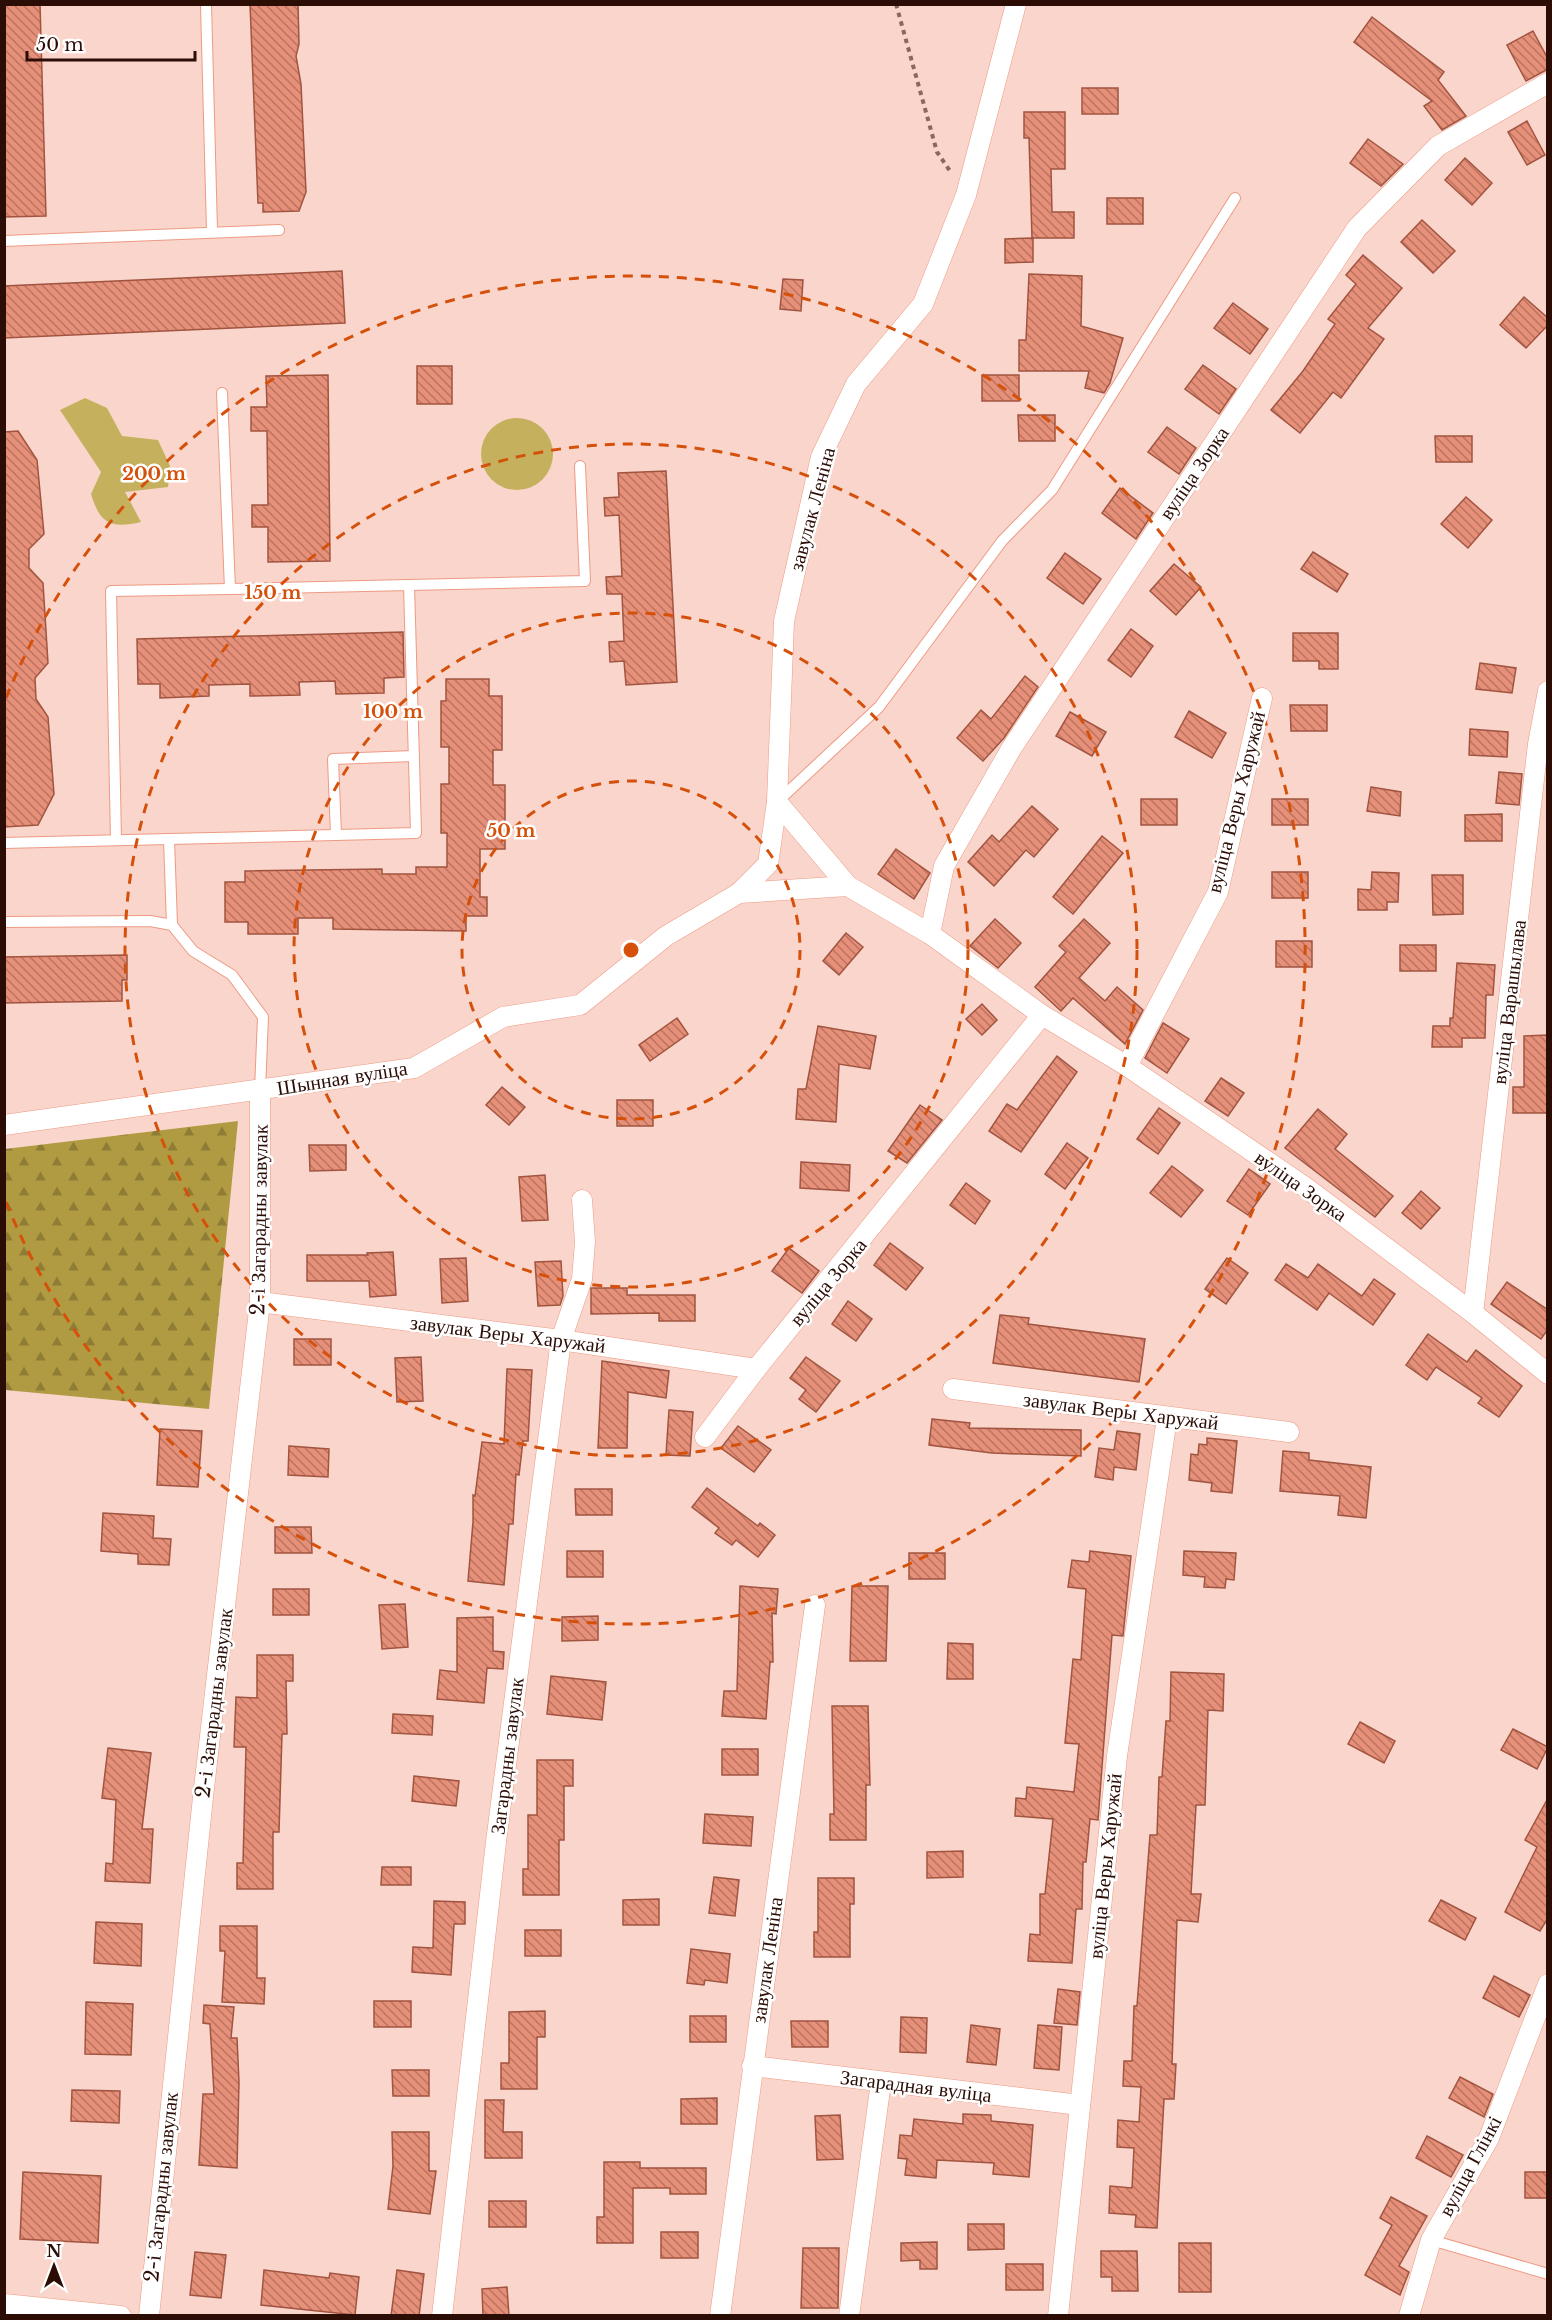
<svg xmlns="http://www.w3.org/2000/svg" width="1552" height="2320" font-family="'Libre Baskerville',serif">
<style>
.green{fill:#c5b15d}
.forest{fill:url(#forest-firs)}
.building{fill:url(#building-back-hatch);stroke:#a15440;stroke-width:1.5}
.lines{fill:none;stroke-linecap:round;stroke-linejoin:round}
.lane-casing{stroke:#ee9a83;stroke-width:12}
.street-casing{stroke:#ee9a83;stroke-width:21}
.path{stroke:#896860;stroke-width:4;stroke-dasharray:4.5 4.5;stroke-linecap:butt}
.lane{stroke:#fff;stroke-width:10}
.street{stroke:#fff;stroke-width:20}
.ring{fill:none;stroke:#d5510b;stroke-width:3;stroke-dasharray:10 8}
.labels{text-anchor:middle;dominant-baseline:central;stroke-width:5;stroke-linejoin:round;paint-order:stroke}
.street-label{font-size:20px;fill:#2c0d06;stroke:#fff}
.centre{fill:#d5510b;stroke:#fff;stroke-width:3}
.ring-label{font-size:18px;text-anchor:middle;font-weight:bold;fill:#d5510b;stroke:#fff;stroke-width:5;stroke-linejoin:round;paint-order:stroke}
</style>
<defs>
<pattern id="forest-firs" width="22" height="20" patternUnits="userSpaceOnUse" patternTransform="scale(1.5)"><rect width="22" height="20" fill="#b19b42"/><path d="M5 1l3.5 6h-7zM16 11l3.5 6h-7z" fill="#907d35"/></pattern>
<pattern id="building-back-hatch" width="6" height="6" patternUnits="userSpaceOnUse" patternTransform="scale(1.5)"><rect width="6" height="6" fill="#e79079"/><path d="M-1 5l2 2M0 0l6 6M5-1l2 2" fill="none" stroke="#bb7461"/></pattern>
</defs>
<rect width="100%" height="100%" fill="#f9d5cb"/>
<g class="green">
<path d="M85,398L107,408L122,436L158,440L170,466L168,487L125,492L141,522C111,529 100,524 91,494L101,472L60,410Z"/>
<circle cx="517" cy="454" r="36"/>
</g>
<polygon class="forest" points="238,1121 209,1409 5,1390 5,1149"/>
<g class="building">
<polygon points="4,4 40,4 46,216 4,217"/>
<polygon points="250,4 298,4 299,44 296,56 301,84 306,192 299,211 263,212 263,203 258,203"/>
<polygon points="1372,17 1444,72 1438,80 1466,116 1442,130 1424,106 1432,101 1354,42"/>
<polygon points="1533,31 1548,59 1548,69 1526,81 1507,45"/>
<rect x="1082" y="88" width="36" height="26"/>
<polygon points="1024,112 1065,112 1065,169 1051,169 1052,212 1074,212 1074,238 1032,238 1029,138 1024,138"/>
<polygon points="1527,121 1545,155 1527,165 1508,132"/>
<polygon points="1368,139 1403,164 1381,186 1350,163"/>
<polygon points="1465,158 1492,183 1472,205 1445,180"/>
<rect x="1107" y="198" width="36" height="26"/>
<polygon points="1422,220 1455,251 1433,273 1401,242"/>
<polygon points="1033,238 1033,262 1005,263 1005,239"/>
<polygon points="1363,255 1402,288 1368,328 1384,339 1341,398 1333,392 1300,433 1271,410 1303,371 1335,324 1328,319 1356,284 1346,275"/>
<polygon points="342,271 345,323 4,338 4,286"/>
<polygon points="1029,274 1082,276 1081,326 1123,338 1110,383 1104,393 1085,388 1089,371 1019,371 1019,340 1026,340"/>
<polygon points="783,279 803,280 801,311 780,309"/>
<polygon points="1524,297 1548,318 1548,325 1526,348 1500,325"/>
<polygon points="1233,303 1268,329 1250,354 1214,328"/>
<polygon points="1203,365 1236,389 1219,414 1185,389"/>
<rect x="417" y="366" width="35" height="38"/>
<polygon points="328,375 330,561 268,562 268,527 252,527 252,505 268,505 267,431 251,431 251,407 267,407 266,376"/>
<rect x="982" y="375" width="37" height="26"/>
<polygon points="1018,415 1055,415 1055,441 1019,441"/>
<polygon points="1167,427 1196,448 1179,474 1148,452"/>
<polygon points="18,431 37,460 44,534 29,549 29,568 43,583 48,663 35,678 36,699 48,717 54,794 38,825 4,827 4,432"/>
<polygon points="1435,436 1472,436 1472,462 1436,462"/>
<polygon points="666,471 677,682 626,685 624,661 610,662 609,642 624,641 622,594 607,594 606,577 622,576 619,515 605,516 604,498 619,497 618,473"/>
<polygon points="1120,488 1153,513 1136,539 1102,513"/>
<polygon points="1466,497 1492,520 1468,548 1441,524"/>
<polygon points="1313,552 1348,574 1337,592 1301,569"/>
<polygon points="1065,553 1101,579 1083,604 1047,578"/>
<polygon points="1174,564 1201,587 1176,615 1150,591"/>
<polygon points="1131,629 1153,646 1131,677 1108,660"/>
<polygon points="403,632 404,677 384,678 384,693 336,694 335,681 299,682 300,695 250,696 250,684 209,685 209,696 160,698 160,684 138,684 137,639"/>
<polygon points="1293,633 1338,633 1338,669 1319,669 1319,661 1293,661"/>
<polygon points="1480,663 1516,668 1512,693 1476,689"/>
<polygon points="1025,676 1038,687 1004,738 983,761 957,738 981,710 991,719"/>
<polygon points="446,679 489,679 489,696 502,696 502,750 493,750 493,785 505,785 505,849 480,849 480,897 487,897 487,916 466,916 466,931 333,929 333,918 298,918 298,934 248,934 248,922 225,922 225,882 245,882 245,871 382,869 382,874 416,874 416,867 447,867 447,833 441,833 441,784 449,784 449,747 441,747 441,701 446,701"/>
<polygon points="1290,705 1327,705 1327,731 1291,731"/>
<polygon points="1189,711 1226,733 1212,758 1175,737"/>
<polygon points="1070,712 1106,732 1092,756 1056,736"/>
<polygon points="1470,729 1508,732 1507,757 1469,755"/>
<polygon points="1499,772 1522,774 1519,805 1496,803"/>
<polygon points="1371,787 1401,792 1400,816 1367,811"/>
<rect x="1141" y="799" width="36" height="26"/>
<rect x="1272" y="799" width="36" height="26"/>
<polygon points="1032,806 1058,829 1034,857 1026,850 994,886 968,862 992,835 999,842"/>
<polygon points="1502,814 1502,841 1465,841 1465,815"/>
<polygon points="1102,836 1123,853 1073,914 1053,897"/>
<polygon points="896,849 930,873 914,899 878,874"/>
<rect x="1272" y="872" width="36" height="26"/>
<polygon points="1372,872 1399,873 1398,902 1387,902 1387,910 1358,910 1358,889 1371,890"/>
<polygon points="1432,875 1463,875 1463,914 1433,915"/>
<polygon points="995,919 1021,943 998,968 970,946"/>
<polygon points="1084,919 1110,943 1079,978 1105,1001 1117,987 1143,1010 1125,1044 1073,998 1061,1011 1035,987 1066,952 1059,946"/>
<polygon points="846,933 863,947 839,975 823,961"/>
<rect x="1276" y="941" width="36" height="26"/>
<rect x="1400" y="945" width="36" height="26"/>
<polygon points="127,955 127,980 122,980 122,1001 4,1003 4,957"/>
<polygon points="1457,963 1495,965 1493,995 1486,995 1485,1038 1462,1038 1462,1047 1432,1047 1433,1026 1450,1026 1450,1018 1453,1018"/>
<polygon points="982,1004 997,1020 982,1035 966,1019"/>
<polygon points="677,1018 688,1034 650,1061 639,1045"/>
<polygon points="1163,1023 1189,1039 1167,1073 1145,1058"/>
<polygon points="818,1026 876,1036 870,1069 839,1064 836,1122 796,1119 798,1089 806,1089"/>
<polygon points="1548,1035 1548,1113 1513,1113 1513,1087 1524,1087 1524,1036"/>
<polygon points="1057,1056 1077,1072 1021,1152 989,1131 1007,1104 1017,1110"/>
<polygon points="1221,1078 1244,1093 1228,1116 1205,1101"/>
<polygon points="502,1087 525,1107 509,1125 486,1105"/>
<rect x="617" y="1100" width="36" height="26"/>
<polygon points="920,1105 942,1120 907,1163 888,1151"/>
<polygon points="1159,1108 1180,1123 1158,1154 1137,1139"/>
<polygon points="1318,1109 1347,1134 1335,1149 1393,1196 1375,1217 1285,1148"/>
<polygon points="1067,1143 1088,1158 1065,1189 1045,1174"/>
<polygon points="309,1145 346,1145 346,1170 310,1171"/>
<polygon points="801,1162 850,1165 849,1191 800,1188"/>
<polygon points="1172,1166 1203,1190 1181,1217 1150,1193"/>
<polygon points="1249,1169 1270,1184 1248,1215 1227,1201"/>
<polygon points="545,1175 548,1220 522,1221 519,1177"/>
<polygon points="966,1183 990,1201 975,1224 950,1205"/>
<polygon points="1421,1191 1440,1208 1421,1229 1402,1213"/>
<polygon points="890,1243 923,1268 906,1290 874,1265"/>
<polygon points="789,1248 819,1271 802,1293 772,1271"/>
<polygon points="393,1252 396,1295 370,1297 369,1281 307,1281 307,1255 368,1255 367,1253"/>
<polygon points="466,1258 468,1301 442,1303 440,1259"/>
<polygon points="1227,1258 1248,1273 1226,1304 1205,1289"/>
<polygon points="561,1261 563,1296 560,1305 538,1306 535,1262"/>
<polygon points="1286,1264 1308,1278 1318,1264 1362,1296 1374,1279 1395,1294 1373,1325 1329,1293 1317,1310 1275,1280"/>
<polygon points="1507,1282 1548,1310 1548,1329 1541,1339 1491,1304"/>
<polygon points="591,1288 627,1288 627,1295 695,1295 695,1321 659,1321 659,1313 591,1314"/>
<polygon points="848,1301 872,1319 856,1341 832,1324"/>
<polygon points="1000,1315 1029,1318 1028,1324 1145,1339 1139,1382 993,1363"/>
<polygon points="1428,1334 1467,1362 1476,1350 1522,1386 1499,1417 1478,1403 1482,1398 1436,1367 1427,1380 1406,1365"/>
<rect x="294" y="1339" width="37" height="26"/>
<polygon points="421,1357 423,1401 397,1402 395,1358"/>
<polygon points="806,1357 840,1381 816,1412 799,1399 806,1390 790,1378"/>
<polygon points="602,1361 669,1371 666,1398 628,1392 627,1448 598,1448"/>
<polygon points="507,1369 532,1370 528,1441 523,1441 519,1475 516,1474 513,1524 509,1524 504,1585 468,1581 473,1522 473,1495 475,1496 482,1442 504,1444"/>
<polygon points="669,1410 693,1412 690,1456 666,1455"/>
<polygon points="932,1419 970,1423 969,1428 1081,1430 1081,1456 992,1453 929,1445"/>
<polygon points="738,1426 771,1450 754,1472 721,1448"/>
<polygon points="160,1429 202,1431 198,1487 157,1485"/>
<polygon points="1117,1431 1140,1434 1136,1470 1114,1467 1113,1480 1095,1477 1099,1448 1114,1450"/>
<polygon points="1207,1438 1237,1441 1232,1493 1211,1491 1212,1483 1189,1480 1191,1454 1198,1455 1199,1444 1207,1445"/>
<polygon points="289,1446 329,1449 328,1477 288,1475"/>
<polygon points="1283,1451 1309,1453 1309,1460 1371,1467 1366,1518 1338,1515 1340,1496 1280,1491"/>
<polygon points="707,1488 758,1526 760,1523 775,1535 758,1557 736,1540 732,1545 715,1533 719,1528 692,1507"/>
<polygon points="575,1489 612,1489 612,1515 576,1515"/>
<polygon points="103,1513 154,1516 153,1538 171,1539 169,1565 138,1564 138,1554 101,1551"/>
<polygon points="275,1527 311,1527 312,1553 275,1553"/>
<rect x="567" y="1551" width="36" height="26"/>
<polygon points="1090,1551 1131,1556 1123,1636 1112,1635 1098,1820 1090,1819 1086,1862 1083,1862 1082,1909 1076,1909 1072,1963 1028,1961 1030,1934 1040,1935 1040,1894 1045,1894 1053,1819 1015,1816 1016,1798 1026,1799 1027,1787 1074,1792 1079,1744 1065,1743 1073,1659 1081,1660 1086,1589 1068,1587 1072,1560 1089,1562"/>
<polygon points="1184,1551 1236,1553 1234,1580 1226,1579 1225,1588 1204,1587 1205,1577 1183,1575"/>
<rect x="909" y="1553" width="36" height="26"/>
<polygon points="740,1586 778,1589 776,1614 772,1613 773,1662 770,1662 766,1719 722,1716 724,1691 737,1691"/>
<polygon points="852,1586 888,1586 886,1661 850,1661"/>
<rect x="273" y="1589" width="36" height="26"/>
<polygon points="405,1604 408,1647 382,1649 379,1605"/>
<polygon points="598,1616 598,1640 562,1641 562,1617"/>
<polygon points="493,1617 493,1651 504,1652 503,1669 487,1668 484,1703 437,1699 440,1670 457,1672 457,1618"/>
<polygon points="948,1643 973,1644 973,1679 947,1679"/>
<polygon points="257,1655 293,1655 293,1681 286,1681 287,1734 282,1734 279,1832 273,1832 273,1889 237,1889 237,1863 243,1863 246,1747 234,1747 236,1697 257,1698"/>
<polygon points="1171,1672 1224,1674 1223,1711 1208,1710 1205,1805 1196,1805 1191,1894 1201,1894 1198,1922 1177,1920 1172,2064 1176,2064 1174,2099 1164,2099 1157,2228 1135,2227 1136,2215 1109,2213 1110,2186 1132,2188 1134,2148 1117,2147 1118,2120 1139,2122 1141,2087 1123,2086 1124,2061 1132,2061 1134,2006 1137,2006 1150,1835 1157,1835 1159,1777 1162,1777 1166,1721 1170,1721"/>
<polygon points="551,1676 606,1682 602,1720 547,1714"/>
<polygon points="832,1706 868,1706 870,1785 866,1785 866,1840 830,1840 830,1814 834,1814"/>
<polygon points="393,1714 433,1716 432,1735 392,1733"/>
<polygon points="1360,1722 1395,1741 1384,1763 1348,1744"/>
<polygon points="1513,1729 1548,1747 1537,1769 1501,1750"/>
<polygon points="108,1748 151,1753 142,1829 153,1829 150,1883 105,1881 106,1863 113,1864 116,1800 102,1798"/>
<rect x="722" y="1749" width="36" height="26"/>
<polygon points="537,1760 573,1760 573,1786 564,1786 564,1840 559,1840 559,1895 523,1895 523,1869 528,1869 528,1815 537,1815"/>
<polygon points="414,1776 459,1781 456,1806 412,1801"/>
<polygon points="1548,1798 1548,1918 1540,1931 1505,1912 1537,1847 1525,1840"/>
<polygon points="705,1814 753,1817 751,1846 703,1843"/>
<polygon points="963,1851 963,1877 927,1878 927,1852"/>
<polygon points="382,1867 411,1867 411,1885 381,1885"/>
<polygon points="714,1877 739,1880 735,1916 709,1913"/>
<polygon points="818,1878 854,1878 854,1904 850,1904 850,1957 814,1957 814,1932 818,1932"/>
<polygon points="659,1899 659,1925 623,1925 623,1900"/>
<polygon points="1441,1900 1476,1918 1465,1940 1429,1921"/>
<polygon points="434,1901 465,1902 465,1924 454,1924 451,1975 412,1972 413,1947 433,1948"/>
<polygon points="96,1922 142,1924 141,1966 94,1963"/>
<polygon points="220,1926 257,1926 257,1978 265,1978 264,2004 222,2002 225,1951 220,1951"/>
<rect x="525" y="1930" width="36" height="26"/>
<polygon points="691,1949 730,1954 727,1983 705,1980 704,1985 687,1983"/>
<polygon points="1494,1976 1530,1995 1519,2017 1483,1998"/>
<polygon points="1058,1989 1080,1992 1077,2025 1054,2023"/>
<rect x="374" y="2001" width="37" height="26"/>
<polygon points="86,2002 133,2004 131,2055 85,2054"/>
<polygon points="204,2005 234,2007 231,2038 237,2038 239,2082 237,2168 199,2165 203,2094 214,2094 210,2024 203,2023"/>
<polygon points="545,2011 545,2037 537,2037 537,2089 501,2089 501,2063 509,2063 509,2012"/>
<rect x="690" y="2016" width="36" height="26"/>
<polygon points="901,2017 927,2018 926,2053 900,2052"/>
<polygon points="791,2021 828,2021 828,2047 792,2047"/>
<polygon points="971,2025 1000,2029 996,2065 967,2062"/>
<polygon points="1038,2025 1062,2027 1059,2070 1034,2068"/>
<polygon points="392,2070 429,2070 429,2096 393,2096"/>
<polygon points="1460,2077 1493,2094 1484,2117 1449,2098"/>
<polygon points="72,2090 120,2091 119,2123 71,2121"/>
<polygon points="717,2098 717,2124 681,2124 681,2099"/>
<polygon points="485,2100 504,2100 503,2132 522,2132 522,2158 485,2158"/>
<polygon points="963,2114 991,2115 991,2121 1033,2125 1029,2177 993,2174 994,2163 937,2160 936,2178 905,2175 907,2159 898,2158 900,2135 912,2136 914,2119 963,2124"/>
<polygon points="840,2115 843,2159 817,2160 815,2116"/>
<polygon points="392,2132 429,2132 429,2171 436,2171 430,2214 388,2209 393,2166"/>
<polygon points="1427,2136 1463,2155 1451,2177 1416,2158"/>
<polygon points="604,2162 640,2162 640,2168 706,2168 706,2194 670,2194 670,2188 633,2188 633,2243 597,2243 597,2217 604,2217"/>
<polygon points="23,2172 101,2176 98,2243 20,2239"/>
<rect x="1525" y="2172" width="23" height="26"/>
<polygon points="1391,2197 1427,2216 1399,2266 1409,2272 1400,2295 1365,2275 1392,2225 1380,2218"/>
<rect x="489" y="2201" width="37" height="26"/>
<polygon points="968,2224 1004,2224 1004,2249 968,2250"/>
<rect x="661" y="2232" width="37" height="26"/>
<polygon points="937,2242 937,2269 920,2269 920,2260 901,2261 901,2243"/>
<rect x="1179" y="2243" width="32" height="49"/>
<polygon points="803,2248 839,2248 838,2308 801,2308"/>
<polygon points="1101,2251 1137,2251 1138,2291 1112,2291 1112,2277 1101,2277"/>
<polygon points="195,2252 226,2255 221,2298 190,2295"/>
<rect x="1006" y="2264" width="37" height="26"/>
<polygon points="264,2270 329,2278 330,2273 359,2277 355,2315 261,2305"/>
<polygon points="397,2270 424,2274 419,2316 391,2316"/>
<polygon points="507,2287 509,2316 483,2316 482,2289"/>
</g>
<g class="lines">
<defs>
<g id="lane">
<polyline points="206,4 212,231"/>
<polyline points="4,241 279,230"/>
<polyline points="409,585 585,581 580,466"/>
<polyline points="777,802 879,707 1002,541 1052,490 1235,198"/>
<polyline points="336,835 333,759 414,756"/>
<polyline points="169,839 416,833 409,585 230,589 222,393"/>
<polyline points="116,840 111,591 230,589"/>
<polyline points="4,843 169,839 172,925"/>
<polyline points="4,922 150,921 172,925 193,951 232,975 263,1017 260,1090"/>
<polyline points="1431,2240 1548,2274"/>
</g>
<g id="street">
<polyline points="1016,4 966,195 923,304 856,384 821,457 784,621 777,802 848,886 930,934 1042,1015 1127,1066 1305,1187 1473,1313 1548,1374"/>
<polyline points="739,893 768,864 777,802"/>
<polyline points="930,934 944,866 1011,749 1357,228 1438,146 1548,83"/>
<polyline points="1127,1066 1218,892 1262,698"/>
<polyline points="4,1125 414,1068 503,1017 580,1005 666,936 739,893 848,886"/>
<polyline points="260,1302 561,1340 756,1369"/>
<polyline points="1473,1313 1538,744 1548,691"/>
<polyline points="953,1389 1289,1432"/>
<polyline points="705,1437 756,1369 1042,1015"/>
<polyline points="752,2066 1080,2105"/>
<polyline points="4,2304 121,2316"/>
<polyline points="149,2316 203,1797 260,1302 260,1090"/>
<polyline points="442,2316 496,1842 561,1340 582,1279 585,1242 582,1200"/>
<polyline points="720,2316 815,1605"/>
<polyline points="849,2316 881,2082"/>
<polyline points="1058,2316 1117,1756 1167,1418"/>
<polyline points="1409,2316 1431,2240 1489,2138 1548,1984"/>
</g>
</defs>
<use href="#lane" class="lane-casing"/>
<use href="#street" class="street-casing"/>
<polyline class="path" points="896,4 937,152 950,171"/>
<use href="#lane" class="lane"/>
<use href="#street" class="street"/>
</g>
<g class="ring">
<circle cx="631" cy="950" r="169"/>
<circle cx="631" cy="950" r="337"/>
<circle cx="631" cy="950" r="506"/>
<path d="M6 698A674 674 0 1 1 6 1202"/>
</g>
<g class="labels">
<g class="street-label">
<text transform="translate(1194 473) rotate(-56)">вуліца Зорка</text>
<text transform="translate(812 509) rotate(-75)">завулак Леніна</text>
<text transform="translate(1236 802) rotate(-76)">вуліца Веры Харужай</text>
<text transform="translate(1509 1002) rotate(-83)">вуліца Варашылава</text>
<text transform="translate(342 1078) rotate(-9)">Шынная вуліца</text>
<text transform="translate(1301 1186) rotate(35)">вуліца Зорка</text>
<text transform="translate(259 1220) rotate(-89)">2-і Загарадны завулак</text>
<text transform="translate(828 1282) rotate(-50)">вуліца Зорка</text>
<text transform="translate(508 1334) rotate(7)">завулак Веры Харужай</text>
<text transform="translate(1121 1411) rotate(7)">завулак Веры Харужай</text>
<text transform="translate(214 1703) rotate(-83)">2-і Загарадны завулак</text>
<text transform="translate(507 1756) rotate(-83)">Загарадны завулак</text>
<text transform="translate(1105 1866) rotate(-84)">вуліца Веры Харужай</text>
<text transform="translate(767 1960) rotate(-82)">завулак Леніна</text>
<text transform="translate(916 2086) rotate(7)">Загарадная вуліца</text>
<text transform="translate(1470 2166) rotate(-62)">вуліца Глінкі</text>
<text transform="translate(161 2187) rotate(-84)">2-і Загарадны завулак</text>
</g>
</g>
<circle cx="631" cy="950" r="9" class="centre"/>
<g class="ring-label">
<text x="154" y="480">200 m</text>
<text x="273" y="599">150 m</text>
<text x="393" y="718">100 m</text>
<text x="511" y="837">50 m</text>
</g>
<rect width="1552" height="2320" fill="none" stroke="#2c0d06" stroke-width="12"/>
<g transform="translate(54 2266)" stroke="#ffffff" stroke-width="4.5" paint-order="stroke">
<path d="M0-4.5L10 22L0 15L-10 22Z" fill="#2c0d06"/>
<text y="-9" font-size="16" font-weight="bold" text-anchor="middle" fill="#2c0d06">N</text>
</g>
<path d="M27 51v9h168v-9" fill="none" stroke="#2c0d06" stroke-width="3"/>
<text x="36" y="51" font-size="18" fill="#2c0d06" stroke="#ffffff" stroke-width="4.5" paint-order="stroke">50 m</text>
</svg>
